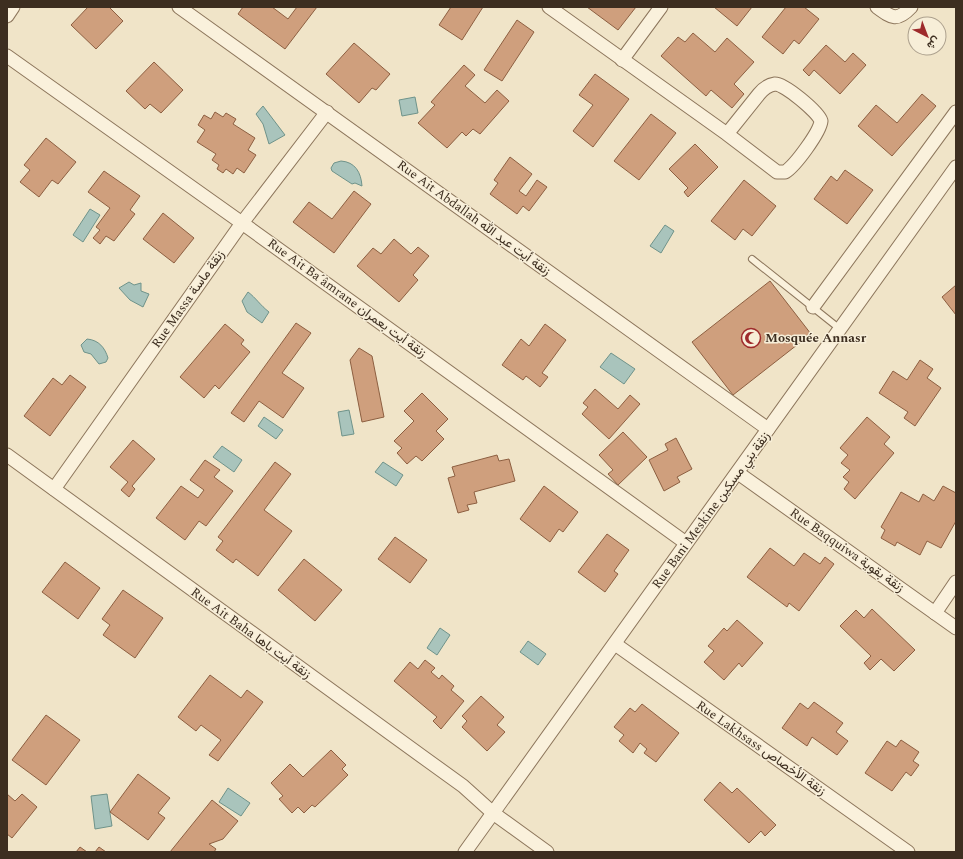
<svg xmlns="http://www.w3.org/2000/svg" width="963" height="859" font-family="Spectral,Vazirmatn,serif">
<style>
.water{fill:#a9c4bc;stroke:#6f938a}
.building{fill:#cf9f7d;stroke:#8d5f41}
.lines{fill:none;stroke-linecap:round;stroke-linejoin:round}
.lane-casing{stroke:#8d765c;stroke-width:8}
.street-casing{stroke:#8d765c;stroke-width:15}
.lane{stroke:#faf1dc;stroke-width:6}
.street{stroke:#faf1dc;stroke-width:13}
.labels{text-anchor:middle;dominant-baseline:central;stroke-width:3;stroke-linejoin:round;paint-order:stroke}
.street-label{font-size:13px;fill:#3d2e20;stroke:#f7eed8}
.poi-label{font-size:13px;font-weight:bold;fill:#3d2e20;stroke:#f7eed8;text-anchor:start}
</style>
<rect width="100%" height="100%" fill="#f0e4c8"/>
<g class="water">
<polygon points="415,97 418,113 402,116 399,100"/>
<polygon points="263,106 285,135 269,144 263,124 256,114"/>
<path d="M341,161C355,162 361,172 362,186L355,183L352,184L332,171L331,168L334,163Z"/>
<polygon points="90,209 100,215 83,242 73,235"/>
<polygon points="665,225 674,231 661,253 650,246"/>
<polygon points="129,282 134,285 141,283 141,291 149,294 143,307 130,300 119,288"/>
<path d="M248,292C256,298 260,305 269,312L262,323L247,312L242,301Z"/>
<path d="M87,339C99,340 105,348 108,358L106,362L99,364L91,354L84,352L81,345Z"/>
<polygon points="611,353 635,369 624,384 600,367"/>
<polygon points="349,410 354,434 342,436 338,412"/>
<polygon points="264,417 283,430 276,439 258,426"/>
<polygon points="222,446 242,460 234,472 213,457"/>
<polygon points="383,462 403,475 396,486 375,472"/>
<polygon points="440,628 450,635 437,655 427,648"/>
<polygon points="528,641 546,654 538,665 520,652"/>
<polygon points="228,788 250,803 241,816 219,802"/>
<polygon points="107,794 112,826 95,829 91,796"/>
</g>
<g class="building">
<polygon points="88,7 109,7 123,21 96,49 71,25"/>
<polygon points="243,7 272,7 288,19 297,7 317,7 285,49 238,14"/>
<polygon points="451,7 483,7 462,40 439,25"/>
<polygon points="587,7 636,7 618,30"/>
<polygon points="714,7 752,7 737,26"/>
<polygon points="786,7 804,7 819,19 799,44 794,40 783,54 762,37"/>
<polygon points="517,20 534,32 502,81 484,70"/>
<polygon points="693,33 715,52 727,38 754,62 734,84 744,94 732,108 711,90 706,96 661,56 678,37 685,42"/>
<polygon points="354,43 390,74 376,90 372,88 359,103 326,74"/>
<polygon points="826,45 845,62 853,53 866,65 840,94 814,70 809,76 803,70"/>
<polygon points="154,62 183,90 161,113 150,104 145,109 126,91"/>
<polygon points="464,65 475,75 465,86 485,103 497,90 509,101 480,134 473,129 466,136 462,132 447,148 418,123 435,105 431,102"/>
<polygon points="595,74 629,99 593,147 573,131 593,105 579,95"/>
<polygon points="922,94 936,106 892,156 858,126 876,105 897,123"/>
<polygon points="215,112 223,117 226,113 236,119 233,124 255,138 248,150 256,155 244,173 237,168 233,174 226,169 223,173 217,169 219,165 212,160 216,154 197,142 205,130 198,125 204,115 211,119"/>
<polygon points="651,114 676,133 639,180 614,161"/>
<polygon points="46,138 76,162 58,184 52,180 39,197 20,182 30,170 24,165"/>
<polygon points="695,144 718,167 688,197 684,192 688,188 669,169"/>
<polygon points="510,157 532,174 519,191 526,196 537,180 547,187 529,211 523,206 517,214 490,194 498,183 494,180"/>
<polygon points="845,170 873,190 847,224 814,199 831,176 837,181"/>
<polygon points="104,171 140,196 130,210 135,214 114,241 106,236 100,244 93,238 100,230 96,227 110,208 88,192"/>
<polygon points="744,180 776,206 752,236 743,229 735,240 711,221"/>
<polygon points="354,191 371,204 334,253 293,222 309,202 332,219"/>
<polygon points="163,213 194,238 174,263 143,239"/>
<polygon points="394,239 411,254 418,247 429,256 413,275 418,280 399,302 357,266 373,248 381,254"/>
<polygon points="770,281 811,334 733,395 692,342"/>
<polygon points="956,285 956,315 942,297"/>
<polygon points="296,323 311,333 282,373 304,388 283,418 259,401 244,422 231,413"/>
<polygon points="225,324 244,340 241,344 250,352 219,389 215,385 204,398 180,377"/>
<polygon points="545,324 566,340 542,373 548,377 540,387 526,376 523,380 502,365 521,339 529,346"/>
<polygon points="359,348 372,356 384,417 362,422 350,360"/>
<polygon points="920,360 933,369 927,378 941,388 915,426 904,418 908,412 879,393 893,371 907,380"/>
<polygon points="70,375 86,387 50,436 24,416 53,378 62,385"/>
<polygon points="595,389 618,409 630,395 640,404 609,439 582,414 588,407 583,403"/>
<polygon points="422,393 448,419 436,431 444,439 422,461 416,456 407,464 397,453 402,448 394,441 414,421 404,411"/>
<polygon points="867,417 890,437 884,444 894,453 855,499 844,489 849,482 843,477 850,470 841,463 848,455 840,448"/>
<polygon points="623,432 647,457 618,485 608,474 613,470 599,455"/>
<polygon points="676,438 692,469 677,477 680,482 664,491 649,460 668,450 665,444"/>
<polygon points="133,440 155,459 132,486 135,489 129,497 121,490 128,482 110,467"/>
<polygon points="497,455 499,461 509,459 515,481 474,492 477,503 467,505 469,510 458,513 448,478 455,476 452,467"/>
<polygon points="205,460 220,470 214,477 233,491 206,526 199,521 185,540 156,518 181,486 198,498 204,490 190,480"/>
<polygon points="275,462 291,474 264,510 292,531 258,576 236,559 233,563 216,550 223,541 218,537"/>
<polygon points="544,486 578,512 563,532 559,529 550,542 520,519"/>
<polygon points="943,486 956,493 956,521 941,548 927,541 920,555 897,542 895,546 881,538 885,530 881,527 901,492 919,502 923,494 934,501"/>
<polygon points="607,534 629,550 614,571 618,574 605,592 578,572"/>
<polygon points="395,537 427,560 410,583 378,559"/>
<polygon points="770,548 794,566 804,553 820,564 825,557 834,564 799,611 789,603 787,607 747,577"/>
<polygon points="304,559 342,590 315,621 278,590"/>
<polygon points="65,562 100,588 78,619 42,592"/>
<polygon points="123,590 163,618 135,658 103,635 110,625 102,619"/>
<polygon points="872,609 915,650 894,671 881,659 870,670 864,663 871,656 840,626 856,610 864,618"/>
<polygon points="737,620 763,643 742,667 739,663 724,680 704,662 714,651 708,646 724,628 727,631"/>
<polygon points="425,660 435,668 431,672 439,679 442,675 454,686 451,690 464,701 441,729 433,721 437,717 394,681 410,662 418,669"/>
<polygon points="210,675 241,698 247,690 263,702 218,761 209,755 221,740 201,725 196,731 178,717"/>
<polygon points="481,696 504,717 497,725 505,732 487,751 462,727 467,721 462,716"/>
<polygon points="814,702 843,723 836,732 848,741 837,755 812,737 807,746 782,728 800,703 808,709"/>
<polygon points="642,704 679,733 656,762 644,753 647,749 640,743 633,753 619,741 624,735 614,727 630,708 635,712"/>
<polygon points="46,715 80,740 46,785 12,760"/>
<polygon points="901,740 919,752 913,761 919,765 911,776 906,772 892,791 865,773 887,741 896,747"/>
<polygon points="331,750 346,765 342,769 348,775 315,807 312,805 304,813 298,807 292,813 279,799 283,796 271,783 290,764 303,777"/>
<polygon points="138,774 170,798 158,813 165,818 148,840 110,812"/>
<polygon points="720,782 732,793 737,788 776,825 765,836 761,831 749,843 704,800"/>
<polygon points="7,794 15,801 22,794 37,807 12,838 7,834"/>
<polygon points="212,800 238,821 223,839 209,844 216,849 214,852 170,852"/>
<polygon points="80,847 87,852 76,852"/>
<polygon points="99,847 106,852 95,852"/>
</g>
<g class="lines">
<defs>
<polyline id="lane" points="752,259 840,329"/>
<g id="street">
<polyline points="179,7 768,429"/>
<path d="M549,7L727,134L777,172H785C795,166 820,132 821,121C818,112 785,84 775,84C768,85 763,89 759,94L727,134"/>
<path d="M877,7C892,18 897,22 911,7"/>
<polyline points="7,16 13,7"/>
<polyline points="7,56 242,223 686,543"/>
<polyline points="622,60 661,7"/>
<polyline points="813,307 956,112"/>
<polyline points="7,455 427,760 463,786 493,813 547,852"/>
<polyline points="738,473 956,628"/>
<polyline points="54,489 242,223 327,112"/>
<polyline points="935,613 956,582"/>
<polyline points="615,644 908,852"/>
<polyline points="465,852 956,167"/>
</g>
</defs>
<use href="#lane" class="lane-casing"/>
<use href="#street" class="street-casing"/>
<use href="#lane" class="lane"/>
<use href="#street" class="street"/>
</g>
<defs>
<symbol id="mosque-ring" viewBox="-11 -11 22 22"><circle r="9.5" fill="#f7eed8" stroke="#9e2a2b" stroke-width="1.5"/><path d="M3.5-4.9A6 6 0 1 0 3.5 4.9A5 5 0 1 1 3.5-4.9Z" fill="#9e2a2b"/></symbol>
</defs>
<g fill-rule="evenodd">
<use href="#mosque-ring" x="740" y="327" width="22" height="22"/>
</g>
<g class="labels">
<g class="street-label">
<text transform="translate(474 218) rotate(36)">Rue Ait Abdallah زنقة أيت عبد الله</text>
<text transform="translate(347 298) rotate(36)">Rue Ait Ba´âmrane زنقة أيت بعمران</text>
<text transform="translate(188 299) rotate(-55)">Rue Massa زنقة ماسة</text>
<text transform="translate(711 510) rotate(-54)">Rue Bani Meskine زنقة بني مسكين</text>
<text transform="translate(847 550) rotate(35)">Rue Baqquiwa زنقة بقوية</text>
<text transform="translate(251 633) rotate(36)">Rue Ait Baha زنقة أيت باها</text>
<text transform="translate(761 748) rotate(35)">Rue Lakhsass زنقة الأخصاص</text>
</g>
<g class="poi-label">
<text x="765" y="338">Mosquée Annasr</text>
</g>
</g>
<rect width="963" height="859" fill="none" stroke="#3d2e20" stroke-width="16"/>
<g transform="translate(927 36) rotate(138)"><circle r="19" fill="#f7eed8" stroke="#ada18e"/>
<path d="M0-3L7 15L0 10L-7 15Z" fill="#9e2a2b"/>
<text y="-6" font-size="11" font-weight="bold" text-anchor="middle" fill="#3d2e20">ش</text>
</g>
</svg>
